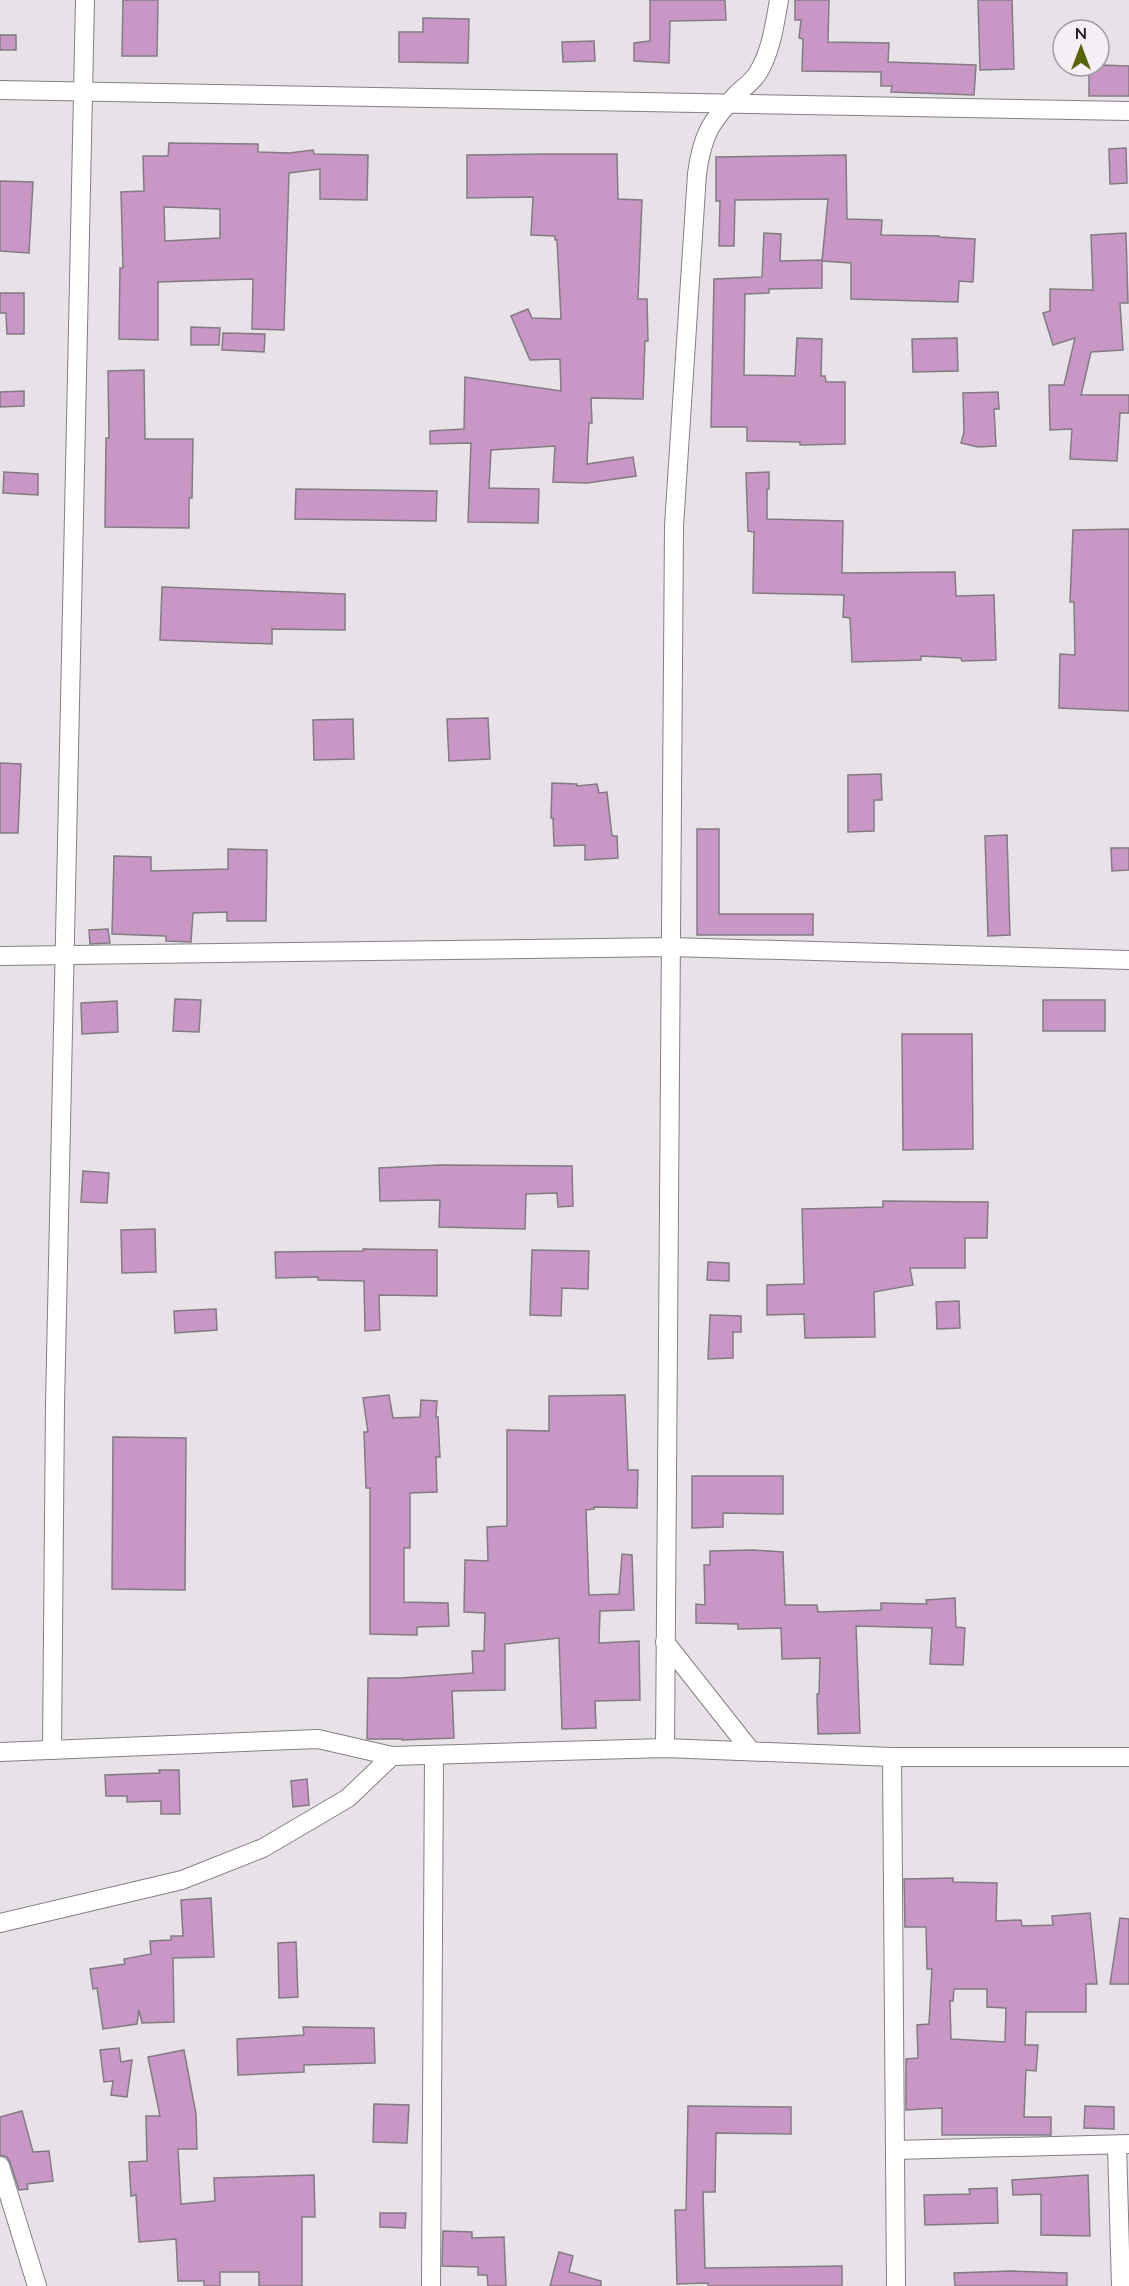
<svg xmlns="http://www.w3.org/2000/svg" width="1129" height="2286" font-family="Lato,sans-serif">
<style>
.building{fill:#c997c6;stroke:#817c81;stroke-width:1.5;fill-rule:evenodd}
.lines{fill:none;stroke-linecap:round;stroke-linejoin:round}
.street-casing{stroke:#857f84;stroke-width:20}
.street{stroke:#fff;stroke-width:18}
</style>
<rect width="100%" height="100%" fill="#e8e2e8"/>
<g class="building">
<polygon points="123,0 158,0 157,56 122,56"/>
<polygon points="650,0 725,0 726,20 670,21 669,63 634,61 634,43 650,41"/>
<polygon points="795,0 829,0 828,42 889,43 888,62 976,65 974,95 891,92 892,86 881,86 881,72 802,71 803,39 799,38 801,20 795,20"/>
<polygon points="978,0 1012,0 1014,69 980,70"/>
<polygon points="423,18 469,19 468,63 399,62 399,32 423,32"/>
<rect x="0" y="35" width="16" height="15"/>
<polygon points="594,41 595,61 563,62 562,42"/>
<polygon points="1099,65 1129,66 1129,96 1089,96 1089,66"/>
<path d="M169,143L258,144V152L289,153L313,150L314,154L368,155L367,200L320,199V169L289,173L284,330L252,329L253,279L158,282V340L119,339L120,268H123L121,192L144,191L143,156H168ZM164,207L220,209V238L165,241Z"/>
<polygon points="1126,148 1127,183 1110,184 1109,149"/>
<polygon points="544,154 617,154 618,199 642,200 638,299 647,299 648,341 645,341 643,399 591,398 592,423 589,423 587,464 633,457 636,476 587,483 553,482 555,446 491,450 489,488 539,489 538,523 468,522 471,443 430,444 430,431 464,429 465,377 561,391 560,359 530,360 511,316 528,309 532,318 561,319 557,240 555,240 555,236 531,235 533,197 467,198 467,155"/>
<polygon points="846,155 847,219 882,220 881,235 939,236 939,237 975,239 973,282 959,281 958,302 851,299 851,263 822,261 828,199 735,200 734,246 719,246 720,201 716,201 716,157"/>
<polygon points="0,181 33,182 29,253 0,251"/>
<polygon points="764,233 781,234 780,261 822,260 822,288 769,289 769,293 745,294 744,375 795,376 797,338 822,339 821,376 825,376 826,382 845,382 845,444 800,445 800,442 747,441 747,427 711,427 714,279 762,277"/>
<polygon points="1126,233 1128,303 1120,303 1123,350 1091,352 1081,395 1129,395 1129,413 1120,413 1117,461 1070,459 1072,429 1050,430 1049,385 1064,385 1075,338 1053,345 1043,313 1050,311 1050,289 1093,290 1091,235"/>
<polygon points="0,293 24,293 24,334 7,334 6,313 0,313"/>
<polygon points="191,327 220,328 219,345 191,345"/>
<polygon points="223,333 265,334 264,352 222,350"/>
<polygon points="957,338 958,371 913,372 912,339"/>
<polygon points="144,370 145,439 193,439 192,498 189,498 189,528 105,527 106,438 109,438 108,371"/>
<polygon points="24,391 24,406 0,407 0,392"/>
<polygon points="998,392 999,409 994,409 996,446 978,447 961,443 964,432 963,393"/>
<polygon points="4,472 38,474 38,495 3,493"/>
<polygon points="769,472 769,489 767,489 767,519 843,521 842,573 955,572 956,596 994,595 996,660 962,661 961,658 921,656 921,660 852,662 850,618 843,617 844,595 753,593 754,532 748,531 746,473"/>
<polygon points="296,489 437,491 436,521 295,519"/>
<polygon points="1129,529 1129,711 1059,708 1060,654 1075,655 1074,602 1070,602 1073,530"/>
<polygon points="162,587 345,594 345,630 272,629 272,644 160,640"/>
<polygon points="488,718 490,759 449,761 447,719"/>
<polygon points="353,719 354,759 314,760 313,720"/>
<polygon points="0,763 21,764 18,833 0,833"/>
<polygon points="881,774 882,800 874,800 874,831 848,832 848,775"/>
<polygon points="552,783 577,784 577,786 597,784 599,793 607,792 612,836 617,836 618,858 585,860 585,845 554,846 553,818 551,818"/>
<polygon points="697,829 719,829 719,914 813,914 813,935 697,935"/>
<polygon points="1007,835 1010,935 988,936 985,836"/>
<polygon points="1111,848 1129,848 1129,870 1112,871"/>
<polygon points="228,849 267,850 266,921 227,921 227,912 193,913 191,942 166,941 166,936 112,934 114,856 151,857 151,871 228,869"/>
<polygon points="108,929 110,943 90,944 89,930"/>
<polygon points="175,999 201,1000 199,1032 173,1031"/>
<rect x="1043" y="1000" width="62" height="31"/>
<polygon points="117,1001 118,1032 82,1034 81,1003"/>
<polygon points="902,1034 972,1034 973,1149 903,1150"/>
<polygon points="440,1165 572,1166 573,1206 558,1207 557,1193 526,1194 525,1229 439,1227 440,1200 380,1201 379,1168"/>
<polygon points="83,1171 109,1173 107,1203 81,1202"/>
<polygon points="883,1201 988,1202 987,1238 965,1238 965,1268 910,1268 913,1285 874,1292 875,1337 805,1338 804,1314 767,1315 767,1285 804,1284 802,1209 883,1207"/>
<polygon points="155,1229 156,1272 122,1273 121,1230"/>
<polygon points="363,1249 437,1250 437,1296 379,1295 380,1330 365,1331 364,1281 318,1280 318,1277 276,1278 275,1252 363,1251"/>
<polygon points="532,1250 589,1251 588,1289 562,1288 561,1316 530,1315"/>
<polygon points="708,1262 729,1263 729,1281 707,1280"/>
<polygon points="959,1301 960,1328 937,1329 936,1302"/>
<polygon points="216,1309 217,1330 175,1333 174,1311"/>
<polygon points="710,1315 741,1316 741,1332 733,1332 733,1358 708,1359"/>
<polygon points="389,1395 393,1418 420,1417 421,1400 437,1401 436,1417 438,1417 440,1457 436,1457 437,1492 410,1493 410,1548 404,1548 404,1602 448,1603 449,1626 417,1627 417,1635 370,1634 370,1488 366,1488 364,1432 368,1432 363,1398"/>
<polygon points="625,1395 628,1470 638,1470 637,1508 594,1507 594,1509 586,1510 589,1595 619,1594 622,1554 632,1555 634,1610 600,1611 599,1643 639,1641 640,1700 595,1701 596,1728 562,1729 559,1638 505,1644 505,1690 452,1691 454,1738 402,1740 402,1739 367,1739 368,1678 400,1678 473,1673 472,1651 484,1651 485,1613 464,1612 465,1560 488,1561 487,1527 507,1526 507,1430 549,1431 549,1396"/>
<polygon points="113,1437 186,1438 185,1590 112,1589"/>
<polygon points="692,1476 783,1476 783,1514 723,1513 723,1527 692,1528"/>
<polygon points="753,1550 783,1552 785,1605 817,1605 818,1612 881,1610 881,1603 927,1604 926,1600 955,1598 956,1627 965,1628 963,1665 930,1664 932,1628 856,1626 860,1733 818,1734 817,1694 819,1694 820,1658 782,1659 781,1628 738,1629 738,1624 696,1623 696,1604 705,1605 704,1565 710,1565 710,1551"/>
<polygon points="159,1770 179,1770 180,1814 161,1814 161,1801 127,1802 127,1796 106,1796 105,1775 160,1773"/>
<polygon points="307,1779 309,1805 293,1807 291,1781"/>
<path d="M953,1878V1882L997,1883L996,1921L1021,1920L1022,1926L1053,1925L1052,1916L1090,1913L1097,1984H1086V2012H1026L1025,2045H1038L1036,2071L1026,2070L1024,2117H1051V2135H942V2108L906,2110V2059L918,2058L917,2025L929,2024L932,1969H927L926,1927H905L904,1879ZM954,1989H987V2007L1006,2008L1005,2042L951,2039L950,2001H953Z"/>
<polygon points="211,1898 214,1957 173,1958 174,2022 142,2023 139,2010 137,2024 103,2029 97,1988 93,1989 90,1969 125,1964 124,1959 151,1954 150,1941 171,1940 171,1936 183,1936 181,1900"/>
<polygon points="1120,1918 1129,1919 1129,1984 1110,1984"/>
<polygon points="296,1942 298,1997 279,1998 278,1943"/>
<polygon points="303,2027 374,2028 375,2063 304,2065 304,2072 238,2075 237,2039 304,2035"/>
<polygon points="119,2048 121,2062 132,2060 127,2097 111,2095 113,2081 104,2082 100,2050"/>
<polygon points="184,2050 196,2114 197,2149 178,2149 181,2204 215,2201 214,2178 314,2175 315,2217 302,2217 302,2286 259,2286 259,2272 220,2272 220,2286 204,2286 204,2281 178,2281 176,2239 139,2242 136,2195 131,2196 129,2162 147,2161 146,2116 160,2116 148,2057"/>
<polygon points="374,2104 409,2105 407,2143 373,2142"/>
<polygon points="688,2106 791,2107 791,2134 716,2133 715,2192 703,2192 705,2268 842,2266 842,2286 708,2286 708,2283 677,2284 675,2210 686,2210"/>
<polygon points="1085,2106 1114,2107 1114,2129 1084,2128"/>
<polygon points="22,2111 33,2152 49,2151 53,2181 27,2184 28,2189 19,2190 10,2162 7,2157 0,2155 0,2117"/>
<polygon points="1088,2175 1090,2236 1041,2235 1041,2194 1013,2195 1012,2180"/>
<polygon points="997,2188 998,2223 925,2225 924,2195 970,2194 969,2189"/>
<polygon points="380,2213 406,2213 405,2228 380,2227"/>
<polygon points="443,2231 472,2232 472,2238 504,2237 506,2286 488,2286 487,2275 478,2275 478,2267 442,2266"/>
<polygon points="559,2252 573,2256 569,2272 601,2281 601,2286 550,2286"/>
<polygon points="1011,2271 1067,2273 1067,2286 955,2286 954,2273"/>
</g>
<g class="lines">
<defs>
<g id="street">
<polyline points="0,90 1129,111"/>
<polyline points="0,956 671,947 1129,960"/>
<polyline points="665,1642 751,1751"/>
<path d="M665,1748L674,526L697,174C702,136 710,122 737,94C744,87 755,80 759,71C771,51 775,23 779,0"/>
<polyline points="52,1750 55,1405 85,0"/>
<polyline points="0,1752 318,1739 392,1756 665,1748 892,1757 1129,1757"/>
<polyline points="892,1757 896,2286"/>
<polyline points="0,1923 182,1880 263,1848 348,1798 392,1756"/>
<polyline points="1117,2145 1121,2286"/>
<polyline points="895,2150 1129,2144"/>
<polyline points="0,2166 37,2286"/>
<polyline points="431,2286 434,1756"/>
</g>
</defs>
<use href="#street" class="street-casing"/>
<use href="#street" class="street"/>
</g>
<g transform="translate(1081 48)"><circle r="28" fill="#f5eff5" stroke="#9f9b9f" stroke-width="1.5"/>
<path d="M0-4.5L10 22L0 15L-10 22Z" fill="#576407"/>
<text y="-9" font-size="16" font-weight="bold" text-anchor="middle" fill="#1e1c1e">N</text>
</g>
</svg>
